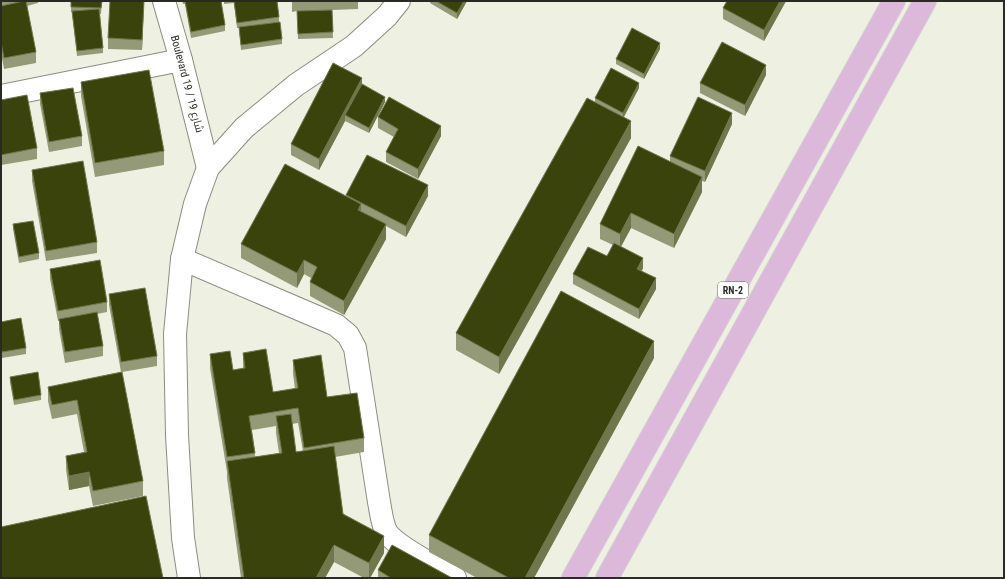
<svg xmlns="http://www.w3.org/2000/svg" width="1005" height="579" font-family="'Roboto Condensed',Cairo,sans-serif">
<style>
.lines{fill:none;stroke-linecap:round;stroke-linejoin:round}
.minor-casing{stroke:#8a8d7f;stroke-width:24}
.major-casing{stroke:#d4d4d3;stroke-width:24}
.minor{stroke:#fff;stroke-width:22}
.major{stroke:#dcb8da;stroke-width:22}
.wall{fill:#949a77;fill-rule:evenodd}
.shaded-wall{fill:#71774c}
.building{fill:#3b430c;stroke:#71774c}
.labels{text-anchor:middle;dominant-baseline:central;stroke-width:4;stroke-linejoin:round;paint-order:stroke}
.shield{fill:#fff;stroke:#696a66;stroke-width:1}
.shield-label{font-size:10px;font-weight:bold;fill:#292a24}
.street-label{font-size:11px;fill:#292a24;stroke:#fff}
</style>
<rect width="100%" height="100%" fill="#eef1e2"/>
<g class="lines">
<defs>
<g id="minor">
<polyline points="164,1 181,60 208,168"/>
<polyline points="1,96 181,60"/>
<path d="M182,259L336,325L348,335L355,348L379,502C381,512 382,525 387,533C398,548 438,567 455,578"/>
<polyline points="189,578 183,538 177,435 175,334 182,259 195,204 208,168 244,128 296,85 354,46 387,16 399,1"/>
</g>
<g id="major">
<polyline points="573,578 894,1"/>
<polyline points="607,578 925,1"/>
</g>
</defs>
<use href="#minor" class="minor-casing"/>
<use href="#major" class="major-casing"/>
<use href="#minor" class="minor"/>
<use href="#major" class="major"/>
</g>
<g class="wall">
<polygon points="1,1 38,1 38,3 27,6 36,52 36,63 4,69 1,53"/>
<polygon points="71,1 102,1 101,14 100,14 103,48 103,53 77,56 72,12 71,12"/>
<polygon points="144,1 142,50 108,49 108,38"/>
<polygon points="182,1 221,1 225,25 225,31 191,38 185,4 183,4"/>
<polygon points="224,1 277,1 279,17 279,22 282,39 282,44 241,50 239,28 237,28 234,3 224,4"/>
<polygon points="292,1 358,1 358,9 332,10 333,38 298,39 297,11 292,12"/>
<polygon points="430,1 467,1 457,19 430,3"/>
<polygon points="786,1 764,41 723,19 723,8"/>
<polygon points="660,49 644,79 616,64 616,59"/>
<polygon points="766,75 745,116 700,93 700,83"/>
<polygon points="81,82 164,151 164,165 95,177 81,96"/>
<polygon points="362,84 385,102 369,133 345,121 319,170 291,155 291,144"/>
<polygon points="639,88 624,117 631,138 499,374 456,350 456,333 595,102 595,98"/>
<polygon points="40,93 82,136 82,146 49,152 40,104"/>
<polygon points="1,100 37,148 37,159 1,165"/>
<polygon points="378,117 441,136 418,179 386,162 386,152 394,137 378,128"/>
<polygon points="732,124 705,182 702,181 702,192 674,248 631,228 621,247 643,268 642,271 656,289 639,319 573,284 573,274 607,256 613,245 600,239 600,224 670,162 670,156"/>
<polygon points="32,170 97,242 97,253 46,261 32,181"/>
<polygon points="346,195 428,196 406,237 386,226 386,239 344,315 310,296 310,282 311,278 304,274 297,288 241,258 241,244 346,197"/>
<polygon points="13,224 39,253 39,259 19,263 13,229"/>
<polygon points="50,269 107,302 107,312 97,314 103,346 103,356 65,363 59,329 59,321 58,321 50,279"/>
<polygon points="109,294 157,356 157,366 122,372 143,481 143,496 93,506 89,486 69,490 66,470 66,456 84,452 77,414 52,419 48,401 48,387 121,372 109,305"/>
<polygon points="1,322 26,348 26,354 2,358 1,351"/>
<path d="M243,353L273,392L295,389L293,374V360L364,438V452L335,457L343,514L384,553L370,578H364L334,562L325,578H241L227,478V472L210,368V354L233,370L243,368ZM298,423L303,451L296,452L292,424ZM276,426V433L279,453L255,457V453L252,430Z"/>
<polygon points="654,358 534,578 477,578 429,552 429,535"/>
<polygon points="10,377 41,395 41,400 14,405 10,382"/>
<polygon points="378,570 452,578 378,578"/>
</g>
<g class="shaded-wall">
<polygon points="144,1 142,50 142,40"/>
<polygon points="464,1 467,1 457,19 457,13"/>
<polygon points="780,1 786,1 764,41 764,30"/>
<polygon points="660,43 660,49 644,79 644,74"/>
<polygon points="766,65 766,75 745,116 745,105"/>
<polygon points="362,78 362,89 345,115 345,121 319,170 319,159"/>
<polygon points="639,83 639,88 623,118 623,113"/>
<polygon points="385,97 385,102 369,133 369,128"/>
<polygon points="732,113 732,124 705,182 705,171"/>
<polygon points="631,121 631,138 499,374 499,357"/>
<polygon points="441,126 441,136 418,179 418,169"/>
<polygon points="702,177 702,192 674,248 674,234"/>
<polygon points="428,185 428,196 406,237 406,226"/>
<polygon points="361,204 361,219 358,210"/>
<polygon points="631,213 631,228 620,248 620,234"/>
<polygon points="386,224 386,239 344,315 344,301"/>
<polygon points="643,258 643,268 637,279 637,269"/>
<polygon points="304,260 304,274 297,288 297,273"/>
<polygon points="656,278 656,289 639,319 639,309"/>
<polygon points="654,341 654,358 534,578 525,578"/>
<polygon points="89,472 89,486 69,490 69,476"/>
<polygon points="384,536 384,553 370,578 369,578 369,563"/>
<polygon points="334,545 334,562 325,578 316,578"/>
</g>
<g class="building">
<polygon points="24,1 26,1 36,52 4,58 1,42 1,6"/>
<polygon points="71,1 102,1 101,8 71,7"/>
<polygon points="110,1 144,1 142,40 108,38"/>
<polygon points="185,1 221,1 225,25 191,32"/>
<polygon points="234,1 277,1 279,17 237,23"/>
<polygon points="436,1 464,1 457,13"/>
<polygon points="727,1 780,1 764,30 723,8"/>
<polygon points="99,9 103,48 77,51 72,11"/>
<polygon points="332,10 333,32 298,34 297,11"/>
<polygon points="280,22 282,39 241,45 239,27"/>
<polygon points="632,28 660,43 644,74 616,59"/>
<polygon points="722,42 766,65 745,105 700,83"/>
<polygon points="333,63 362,78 319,159 291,144"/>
<polygon points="611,68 639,83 623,113 595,98"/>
<polygon points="149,70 164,151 95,163 81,82"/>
<polygon points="362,84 385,97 369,128 345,115"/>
<polygon points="73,88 82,136 49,142 40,93"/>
<polygon points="27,95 37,148 1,155 1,100"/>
<polygon points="389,97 441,126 418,169 386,152 398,129 378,117"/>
<polygon points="698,97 732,113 705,171 670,156"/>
<polygon points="587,98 631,121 499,357 456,333"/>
<polygon points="638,146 702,177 674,234 631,213 620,234 600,224"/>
<polygon points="367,155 428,185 406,226 346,195"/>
<polygon points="83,161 97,242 46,251 32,170"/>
<polygon points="285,164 361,204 358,210 386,224 344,301 310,282 317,267 304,260 297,273 241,244"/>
<polygon points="33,221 39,253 19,257 13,224"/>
<polygon points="614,243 643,258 637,269 656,278 639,309 573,274 588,247 607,256"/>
<polygon points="100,260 107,302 58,311 50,269"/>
<polygon points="145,288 157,356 121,362 109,294"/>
<polygon points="561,291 654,341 525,578 509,578 429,535"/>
<polygon points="97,312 103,346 65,352 59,319"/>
<polygon points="21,318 26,348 2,352 1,345 1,322"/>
<polygon points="266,349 273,392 298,388 293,360 321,355 327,397 357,393 364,438 304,448 298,408 249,416 255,453 227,457 210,354 230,351 233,370 245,368 243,353"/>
<polygon points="38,372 41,395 14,400 10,377"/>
<polygon points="122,372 143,481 93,491 89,472 69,476 66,456 87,452 77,400 52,405 48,387"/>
<polygon points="291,414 296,452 334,446 343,514 384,536 369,563 334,545 316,578 244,578 227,461 282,453 276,416"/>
<polygon points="146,496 163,578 1,578 1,527"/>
<polygon points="392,545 452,578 391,578 378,570"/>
</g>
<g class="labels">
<rect class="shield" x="718" y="282" width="30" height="16" rx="3"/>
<g class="shield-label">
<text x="733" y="290">RN-2</text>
</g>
<g class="street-label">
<text transform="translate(187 84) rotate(75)">Boulevard 19 / شارع 19</text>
</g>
</g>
<rect width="1005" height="579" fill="none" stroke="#292a24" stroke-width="4"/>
</svg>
